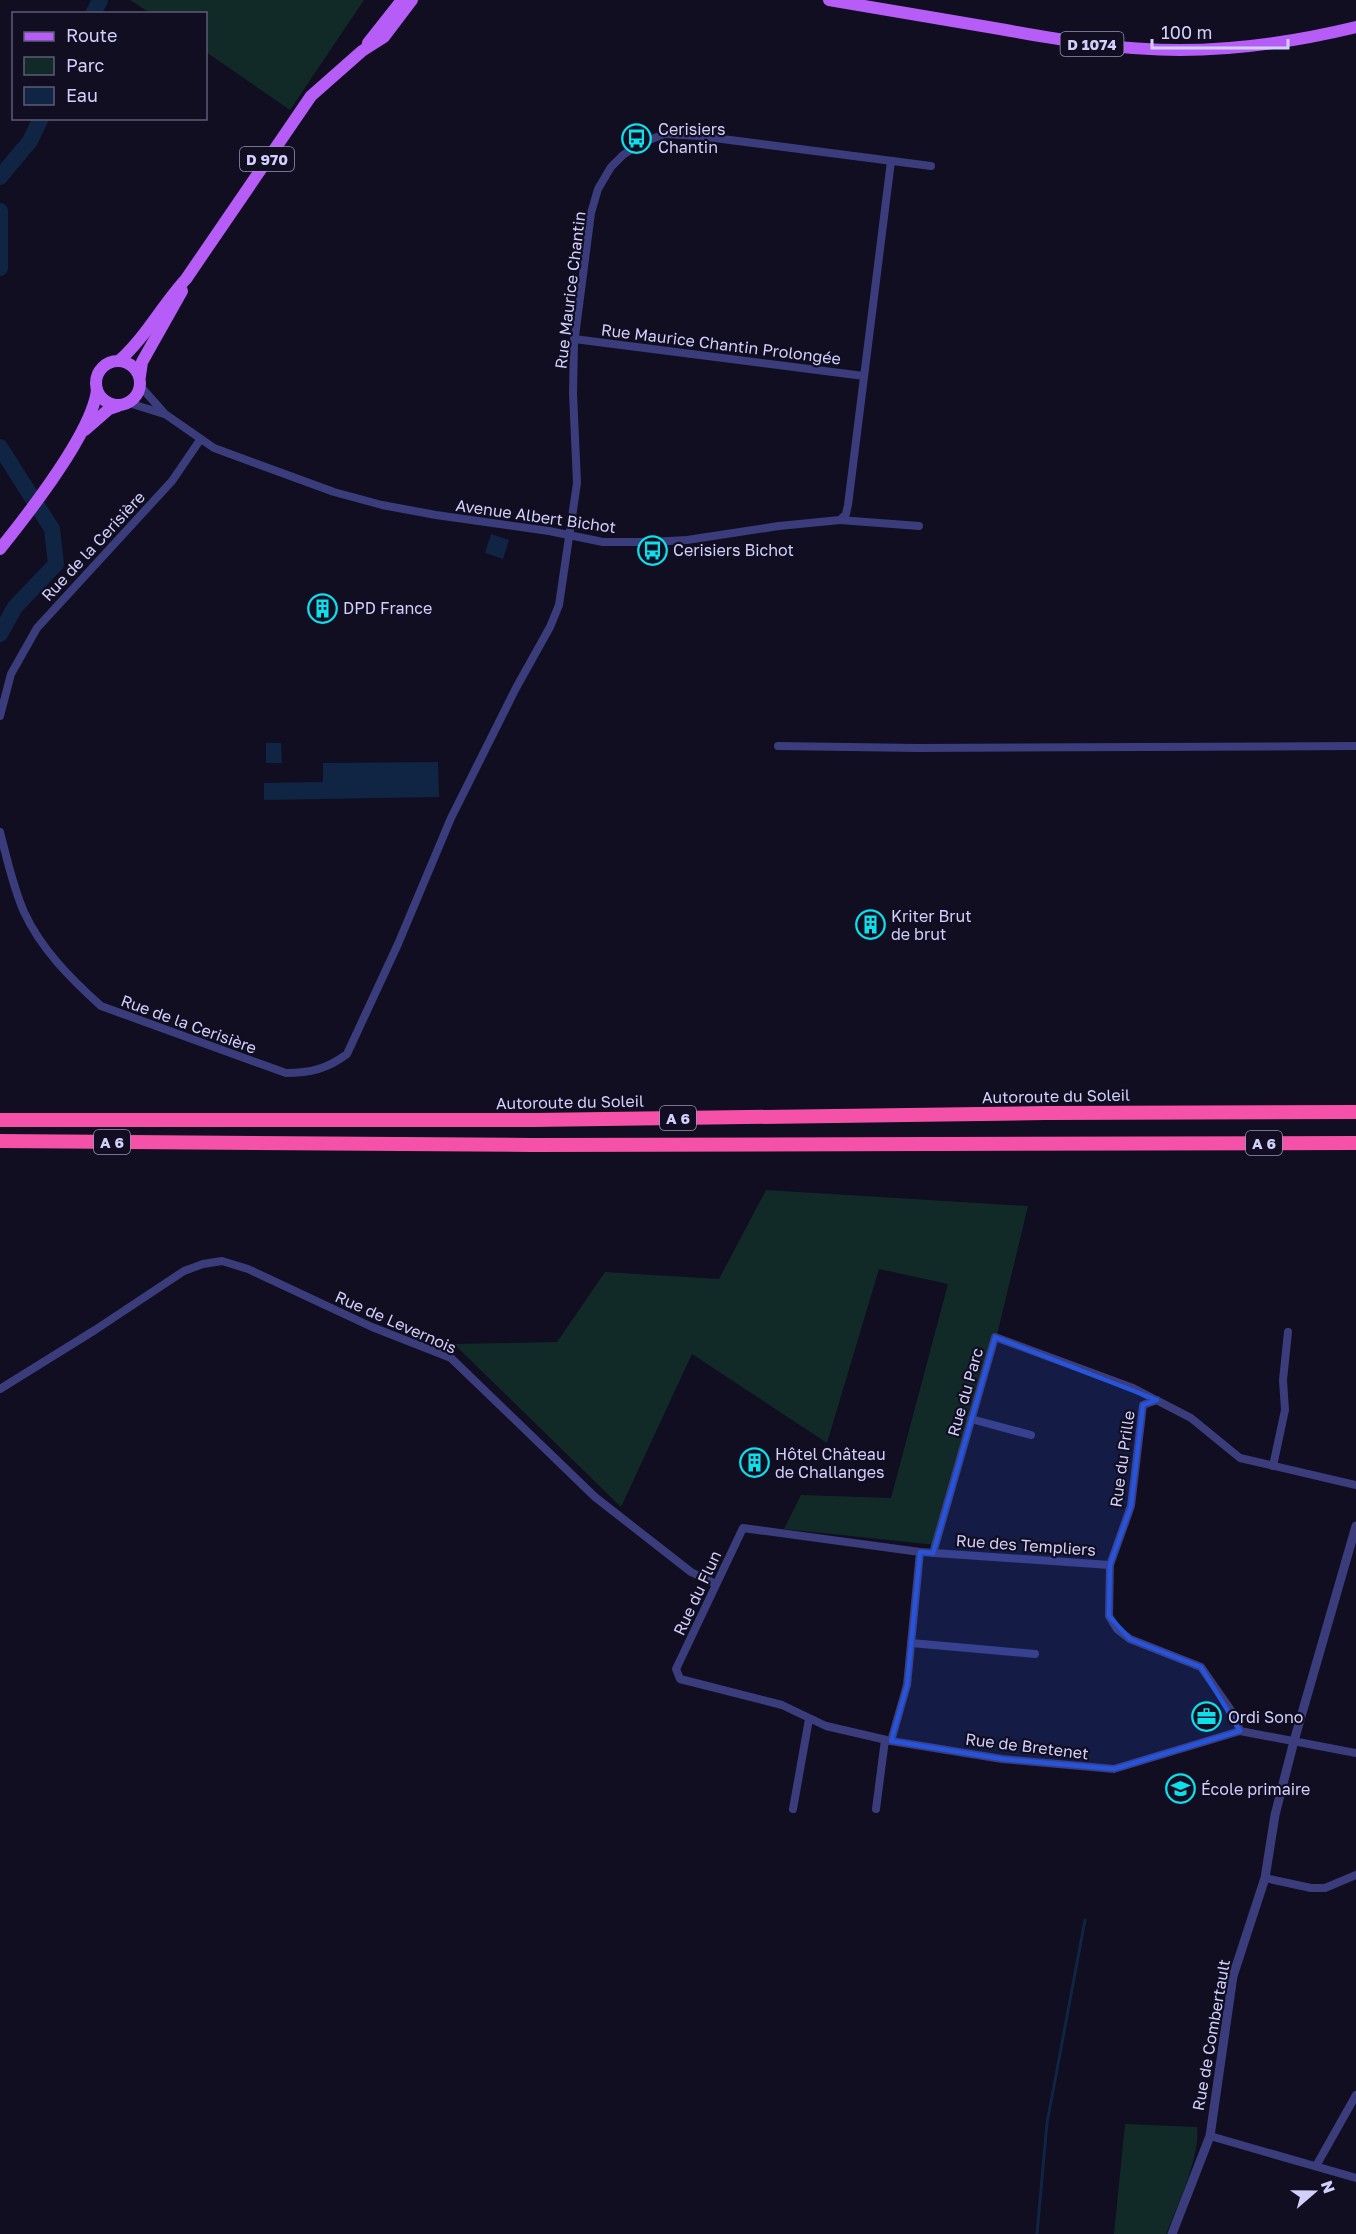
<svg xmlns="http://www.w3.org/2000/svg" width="1356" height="2234" font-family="'Golos Text',sans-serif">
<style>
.green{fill:#112a27}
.water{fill:#0f2543}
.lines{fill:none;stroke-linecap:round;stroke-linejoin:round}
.stream{stroke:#0f2543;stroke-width:3}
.river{stroke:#0f2543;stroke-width:16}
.minor{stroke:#3b3c7c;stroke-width:8}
.tertiary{stroke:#3b3c7c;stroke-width:9}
.primary{stroke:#b55df6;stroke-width:12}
.motorway{stroke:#f651a8;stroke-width:14}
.marked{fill:#2654da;fill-opacity:0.2;stroke:#2654da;stroke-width:4.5;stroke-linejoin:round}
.labels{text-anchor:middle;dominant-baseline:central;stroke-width:4.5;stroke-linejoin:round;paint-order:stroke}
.shield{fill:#100e20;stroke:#9895ba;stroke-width:1.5}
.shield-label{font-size:15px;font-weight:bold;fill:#d2cffc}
.poi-label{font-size:16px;fill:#d2cffc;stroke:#100e20;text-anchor:start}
.street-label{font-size:16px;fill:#d2cffc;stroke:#100e20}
</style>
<rect width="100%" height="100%" fill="#100e20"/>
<g class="green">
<polygon points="130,0 364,0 290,110 206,52 206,14 150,13"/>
<polygon points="766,1190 1028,1206 997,1335 936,1545 784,1529 801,1495 891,1498 948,1284 879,1269 827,1443 692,1354 621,1507 454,1344 557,1342 605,1272 719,1279"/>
<path d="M1125,2124L1197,2127C1201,2155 1177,2207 1166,2234H1114Z"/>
</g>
<g class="water">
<polygon points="491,534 509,540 503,559 485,553"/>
<polygon points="266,743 281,743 282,763 266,763"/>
<polygon points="438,762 439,797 264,800 264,783 323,782 323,763"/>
</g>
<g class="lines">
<polyline class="stream" points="1037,2234 1047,2123 1085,1920"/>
<g class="river">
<polyline points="93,14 100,0"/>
<polyline points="0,177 30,141 41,118"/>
<polyline points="0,211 0,268"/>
<polyline points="0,447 52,529 56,564 15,607 0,634"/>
</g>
<g class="minor">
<polyline points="574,339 864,376"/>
<polyline points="141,387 165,414 214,448 334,492 382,505 436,515 549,531 603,542 651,542 687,540 779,526 840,520 846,514 848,505 891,161"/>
<polyline points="129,403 164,414"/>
<polyline points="840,520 919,526"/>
<polyline points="0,716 11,674 37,628 172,481 200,440"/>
<polyline points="778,746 918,748 1356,746"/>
<path d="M0,832C7,859 13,887 24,912C41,949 71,979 101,1006L286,1073C310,1073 327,1069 347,1054L398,944L451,818L516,688L550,627L559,605L577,483L573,393L574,344L591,213L598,189L611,167L623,155L641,143L665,134L699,136L931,166"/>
<polyline points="0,1389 95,1330 184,1271 203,1264 222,1261 248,1269 372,1327 451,1358 595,1497 691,1572 716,1584"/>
<polyline points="971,1419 1031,1435"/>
<polyline points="1273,1466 1285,1410 1283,1380 1288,1332"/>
<polyline points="933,1553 995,1337 1133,1388 1191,1418 1240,1458 1356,1485"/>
<polyline points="1110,1565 1131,1506 1143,1405 1157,1400"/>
<polyline points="911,1643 1035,1654"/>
<polyline points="1240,1731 1235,1716 1201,1667 1130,1639 1117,1629 1109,1616 1110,1565 920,1552 743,1528 676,1669 680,1679 782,1705 826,1726 891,1741 1002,1759 1114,1769 1240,1731 1356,1753"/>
<polyline points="891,1741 907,1685 920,1552"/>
<polyline points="793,1809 809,1719"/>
<polyline points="876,1809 885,1740"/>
<polyline points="1265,1878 1311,1888 1325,1888 1356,1875"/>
<polyline points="1210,2136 1356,2178"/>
<polyline points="1316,2166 1356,2095"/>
</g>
<polyline class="tertiary" points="1172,2234 1210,2136 1233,1976 1265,1878 1275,1815 1294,1741 1356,1526"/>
<g class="primary">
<path d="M829,0C886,10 943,19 1000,29C1060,40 1119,50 1180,50C1240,50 1298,41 1356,27"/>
<polyline points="368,43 402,0"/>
<circle cx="118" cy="383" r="22"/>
<path d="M119,361C146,337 162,305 186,279L311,96L362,51L384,37L412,0"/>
<polyline points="140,376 142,362 182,291"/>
<polyline points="85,430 109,409 118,406"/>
<path d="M0,549C28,514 92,433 97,390"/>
</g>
<g class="motorway">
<polyline points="0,1120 534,1120 1046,1113 1356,1112"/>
<polyline points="0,1141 533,1145 1356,1143"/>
</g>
</g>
<path class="marked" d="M995,1337L1157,1400L1143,1405L1131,1506L1110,1565L1109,1616L1130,1639L1201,1667L1240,1731L1114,1769L1002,1759L891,1741L907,1685L920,1552L933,1553Z"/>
<defs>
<symbol id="bus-ring" viewBox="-11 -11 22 22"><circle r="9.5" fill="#100e20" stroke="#0ce0ec" stroke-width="1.5"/><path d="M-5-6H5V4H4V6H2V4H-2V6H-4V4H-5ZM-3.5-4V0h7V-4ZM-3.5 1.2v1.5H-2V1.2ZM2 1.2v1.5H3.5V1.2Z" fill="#0ce0ec"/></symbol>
<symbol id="building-ring" viewBox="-11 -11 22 22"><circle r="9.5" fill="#100e20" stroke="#0ce0ec" stroke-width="1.5"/><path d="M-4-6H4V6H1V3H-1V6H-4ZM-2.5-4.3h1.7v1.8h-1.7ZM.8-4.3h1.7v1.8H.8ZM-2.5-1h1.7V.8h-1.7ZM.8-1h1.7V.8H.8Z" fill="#0ce0ec"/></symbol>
<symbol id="office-ring" viewBox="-11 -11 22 22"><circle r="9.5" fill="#100e20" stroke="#0ce0ec" stroke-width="1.5"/><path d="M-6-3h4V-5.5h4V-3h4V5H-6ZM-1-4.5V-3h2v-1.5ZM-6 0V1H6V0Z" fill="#0ce0ec"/></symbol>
<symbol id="school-ring" viewBox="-11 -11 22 22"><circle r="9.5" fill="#100e20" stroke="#0ce0ec" stroke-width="1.5"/><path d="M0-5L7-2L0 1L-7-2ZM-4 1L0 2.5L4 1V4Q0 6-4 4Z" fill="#0ce0ec"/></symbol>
</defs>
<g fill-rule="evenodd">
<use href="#bus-ring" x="620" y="122" width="33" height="33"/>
<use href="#bus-ring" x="636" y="534" width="33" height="33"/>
<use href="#building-ring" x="306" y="592" width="33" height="33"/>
<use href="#building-ring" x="854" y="908" width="33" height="33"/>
<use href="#building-ring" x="738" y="1446" width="33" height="33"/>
<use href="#office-ring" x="1190" y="1700" width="33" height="33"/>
<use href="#school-ring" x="1164" y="1772" width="33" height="33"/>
</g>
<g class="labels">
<g class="shield">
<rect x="1060.5" y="32" width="63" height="24" rx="4.5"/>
<rect x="240" y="147" width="54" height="24" rx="4.5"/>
<rect x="660" y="1106" width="36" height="24" rx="4.5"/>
<rect x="94" y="1130" width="36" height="24" rx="4.5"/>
<rect x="1246" y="1131" width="36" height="24" rx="4.5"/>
</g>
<g class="shield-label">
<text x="1092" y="44">D 1074</text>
<text x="267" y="159">D 970</text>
<text x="678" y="1118">A 6</text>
<text x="112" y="1142">A 6</text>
<text x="1264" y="1143">A 6</text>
</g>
<g class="poi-label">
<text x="658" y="129">Cerisiers<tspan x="658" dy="18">Chantin</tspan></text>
<text x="673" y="550">Cerisiers Bichot</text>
<text x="343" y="608">DPD France</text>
<text x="891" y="916">Kriter Brut<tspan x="891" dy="18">de brut</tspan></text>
<text x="775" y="1454">Hôtel Château<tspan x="775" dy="18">de Challanges</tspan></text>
<text x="1228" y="1717">Ordi Sono</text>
<text x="1201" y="1789">École primaire</text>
</g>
<g class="street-label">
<text transform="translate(570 290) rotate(-83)">Rue Maurice Chantin</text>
<text transform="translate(721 344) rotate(7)">Rue Maurice Chantin Prolongée</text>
<text transform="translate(536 516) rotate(8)">Avenue Albert Bichot</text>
<text transform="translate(93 546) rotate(-47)">Rue de la Cerisière</text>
<text transform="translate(189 1024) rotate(20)">Rue de la Cerisière</text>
<text transform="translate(1056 1096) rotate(-1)">Autoroute du Soleil</text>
<text transform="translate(570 1102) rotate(-1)">Autoroute du Soleil</text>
<text transform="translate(396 1322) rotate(24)">Rue de Levernois</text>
<text transform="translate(965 1392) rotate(-74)">Rue du Parc</text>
<text transform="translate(1122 1459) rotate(-82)">Rue du Prille</text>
<text transform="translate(1026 1545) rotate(4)">Rue des Templiers</text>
<text transform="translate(697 1593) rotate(-65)">Rue du Flun</text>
<text transform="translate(1027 1746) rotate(7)">Rue de Bretenet</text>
<text transform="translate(1211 2035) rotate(-80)">Rue de Combertault</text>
</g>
</g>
<rect x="12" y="12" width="195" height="108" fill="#100e20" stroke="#5e5b78" stroke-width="1.5"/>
<rect x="24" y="32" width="30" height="9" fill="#b55df6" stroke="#5e5b78" stroke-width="1.5"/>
<text x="66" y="42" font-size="18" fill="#d2cffc">Route</text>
<rect x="24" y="57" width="30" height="18" fill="#112a27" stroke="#5e5b78" stroke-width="1.5"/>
<text x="66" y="72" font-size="18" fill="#d2cffc">Parc</text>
<rect x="24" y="87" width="30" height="18" fill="#0f2543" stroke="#5e5b78" stroke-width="1.5"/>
<text x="66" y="102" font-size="18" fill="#d2cffc">Eau</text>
<g transform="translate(1314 2192) rotate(70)" stroke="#100e20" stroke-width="4.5" paint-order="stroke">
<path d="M0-4.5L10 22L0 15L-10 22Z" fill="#d2cffc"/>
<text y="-9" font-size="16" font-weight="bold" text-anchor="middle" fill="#d2cffc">N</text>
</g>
<path d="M1152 39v9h136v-9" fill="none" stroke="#d2cffc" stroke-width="3"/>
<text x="1161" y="39" font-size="18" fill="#d2cffc" stroke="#100e20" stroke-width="4.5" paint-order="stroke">100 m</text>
</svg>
